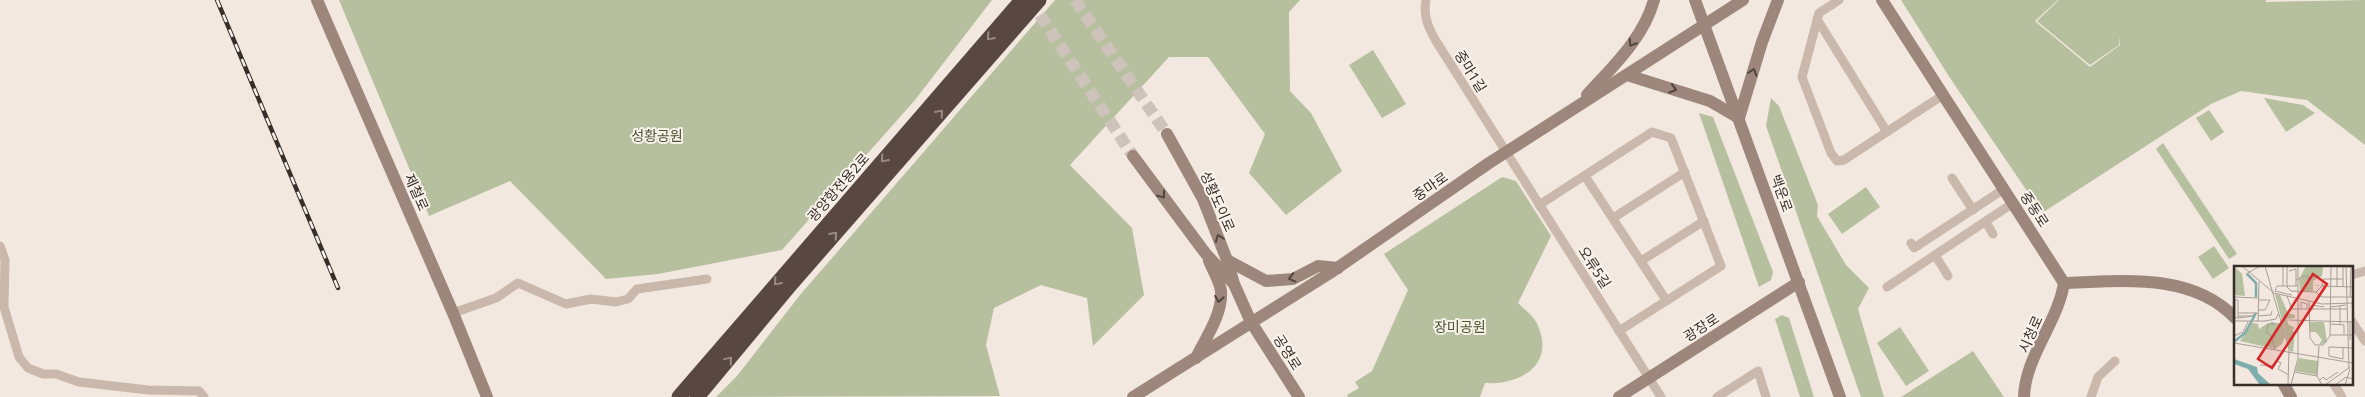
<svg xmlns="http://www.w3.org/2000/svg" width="2365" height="397" font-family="'Noto Sans','Noto Sans KR',sans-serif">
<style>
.green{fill:#b6c09f}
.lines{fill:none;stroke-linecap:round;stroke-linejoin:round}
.secondary-tunnel{stroke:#cdc3bb;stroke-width:12;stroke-dasharray:12 6;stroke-linecap:butt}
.street{stroke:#c9b8ab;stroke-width:9}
.secondary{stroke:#9d877c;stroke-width:12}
.highway{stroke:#584841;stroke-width:15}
.rail-casing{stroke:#372e2a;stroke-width:4.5}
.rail{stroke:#f9f2eb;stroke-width:2.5;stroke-dasharray:8;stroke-linecap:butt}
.oneway{stroke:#988c85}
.oneway2{stroke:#50443e}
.labels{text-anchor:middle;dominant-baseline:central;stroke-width:4;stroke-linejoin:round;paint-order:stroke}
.street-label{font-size:14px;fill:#372e2a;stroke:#f9f2eb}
.park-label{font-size:14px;fill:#48552f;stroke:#f9f2eb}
.inset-river{fill:none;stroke:#7fadad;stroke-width:2.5}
.inset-road{fill:none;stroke:#a79e97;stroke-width:1}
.view{fill:#d62828;fill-opacity:0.15;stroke:#d62828;stroke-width:2.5}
.inset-edge{fill:none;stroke:#372e2a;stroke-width:2.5}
</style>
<rect width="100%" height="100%" fill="#f2e8df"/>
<g class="green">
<polygon points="339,0 992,0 915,100 782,250 658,274 606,279 510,181 429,216"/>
<polygon points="1055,0 1300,0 1289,12 1290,91 1311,113 1342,171 1286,215 1249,173 1265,134 1208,57 1169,57 1070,165 1132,228 1144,295 1093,346 1087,298 1041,285 994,308 986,345 1000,396 716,397 737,376 800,295"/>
<polygon points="1901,0 2058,0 2035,21 2090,67 2120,45 2119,37 2119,45 2090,65 2037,21 2059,0 2266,0 2266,2 2365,0 2365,145 2307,100 2241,91 2211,104 2042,213 1950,78"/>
<polygon points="1373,50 1406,104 1382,118 1349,65"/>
<polygon points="1771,98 1779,106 1818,205 1817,216 1846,265 1869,288 1858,309 1884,397 1861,397 1766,126"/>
<polygon points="2264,98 2303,105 2315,113 2286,132"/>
<polygon points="2209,110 2224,132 2211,141 2196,118"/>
<polygon points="1699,113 1713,117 1773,272 1771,280 1759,287"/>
<polygon points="2163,143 2237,254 2229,259 2156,149"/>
<path d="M1502,177L1516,181L1551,236L1518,303C1525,310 1535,317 1538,326C1555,365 1520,385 1485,383L1480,397H1348L1347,395L1359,388L1355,382L1372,371L1408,290L1384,254Z"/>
<polygon points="1866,187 1880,207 1842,234 1828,214"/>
<polygon points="2214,246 2229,268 2213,279 2198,257"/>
<polygon points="1782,315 1789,318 1814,397 1800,397 1775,319"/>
<polygon points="1900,327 1929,371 1906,386 1877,343"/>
<polygon points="1973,351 2004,397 1901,397"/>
</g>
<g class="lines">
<g class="secondary-tunnel">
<polyline points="1030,0 1133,156"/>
<polyline points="1075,0 1167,134"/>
</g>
<g class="street">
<path d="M1426,0C1423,16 1428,27 1436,41L1661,397"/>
<polyline points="1839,0 1819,13 1802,77 1831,153 1837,161 1844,160 1943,95"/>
<polyline points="1817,19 1887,132"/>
<polyline points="1585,176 1666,300"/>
<polyline points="1952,178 1973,210"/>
<polyline points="1539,205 1652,132 1671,138 1721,266 1619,331"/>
<polyline points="1613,218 1685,172"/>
<polyline points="1986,222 1993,234"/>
<polyline points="1911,243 1914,248 2004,189"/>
<polyline points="0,246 5,260 4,307 19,357 28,368 43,374 56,374 79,382 148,390 199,391 204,397"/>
<polyline points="1935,255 1948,276"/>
<polyline points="1641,261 1704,221"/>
<polyline points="2351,275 2365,271"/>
<polyline points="1887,287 2013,203"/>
<polyline points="453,313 496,298 518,283 566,304 591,299 616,302 628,299 637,289 707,279"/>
<polyline points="2351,320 2365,341"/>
<polyline points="2333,383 2342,397"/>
<polyline points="1717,397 1758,371 1766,397"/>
<polyline points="2091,397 2098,377 2115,361"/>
</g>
<g class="secondary">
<polyline points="317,0 453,313 487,397"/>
<polyline points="1695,0 1840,397"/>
<path d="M1882,0L2064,283C2121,281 2192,272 2235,318"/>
<polyline points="1627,75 1710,101 1739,118"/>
<path d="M1587,95C1613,66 1643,39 1654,0"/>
<polyline points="1739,118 1762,42 1778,0"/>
<polyline points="1167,134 1203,199 1227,260 1234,284 1251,322 1299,397"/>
<polyline points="1133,156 1206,254 1232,282"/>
<polyline points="1227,260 1266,281 1293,279 1318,266 1338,268"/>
<path d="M1196,358C1205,339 1223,314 1221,291C1220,282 1213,270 1209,261"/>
<polyline points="2283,383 2291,397"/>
<polyline points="1133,397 1330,273 1489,163 1743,0"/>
<polyline points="1619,397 1799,282"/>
<path d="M2024,397C2025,357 2058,322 2064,283"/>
</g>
<g class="highway">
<polyline points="679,397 1022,0"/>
<polyline points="697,397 791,284 1039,0"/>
</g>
<defs>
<polyline id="rail" points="217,0 338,288"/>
</defs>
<use href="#rail" class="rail-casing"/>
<use href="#rail" class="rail"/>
</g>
<defs><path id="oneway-chevron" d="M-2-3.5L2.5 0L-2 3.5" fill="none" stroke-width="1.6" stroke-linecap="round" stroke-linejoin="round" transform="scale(1.25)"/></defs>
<g class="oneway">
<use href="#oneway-chevron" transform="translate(990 37) rotate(131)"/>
<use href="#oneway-chevron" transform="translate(940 113) rotate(-49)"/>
<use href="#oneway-chevron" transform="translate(884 159) rotate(131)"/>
<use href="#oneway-chevron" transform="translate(834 235) rotate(-49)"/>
<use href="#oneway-chevron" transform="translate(777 282) rotate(131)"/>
<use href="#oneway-chevron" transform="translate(729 360) rotate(-50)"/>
</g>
<g class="oneway2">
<use href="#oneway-chevron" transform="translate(1632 43) rotate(123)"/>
<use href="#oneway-chevron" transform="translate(1753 72) rotate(-72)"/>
<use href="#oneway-chevron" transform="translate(1673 89) rotate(17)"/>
<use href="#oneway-chevron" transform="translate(1162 195) rotate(53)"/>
<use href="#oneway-chevron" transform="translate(1219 238) rotate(-111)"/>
<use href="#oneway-chevron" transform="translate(1292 278) rotate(165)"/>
<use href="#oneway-chevron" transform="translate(1219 299) rotate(100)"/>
</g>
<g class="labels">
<g class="street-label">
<text transform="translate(1471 71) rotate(58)">중마1길</text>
<text transform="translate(1430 186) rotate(-35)">중마로</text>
<text transform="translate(838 187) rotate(-49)">광양항전용2로</text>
<text transform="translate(417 192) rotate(66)">제철로</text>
<text transform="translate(1782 193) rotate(70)">백운로</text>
<text transform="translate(1218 201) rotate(66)">성황도이로</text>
<text transform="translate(2035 209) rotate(57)">중동로</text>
<text transform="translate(1595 267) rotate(57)">오류5길</text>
<text transform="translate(1701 327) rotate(-33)">광장로</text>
<text transform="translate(2030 334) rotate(-66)">시청로</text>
<text transform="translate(1288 352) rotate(58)">공영로</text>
</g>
<g class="park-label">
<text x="657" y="135">성황공원</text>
<text x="1460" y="326">장미공원</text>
</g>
</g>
<g transform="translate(2234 266)">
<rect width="119" height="119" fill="#f2e8df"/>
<path d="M0,0L8,8L11,30L0,29ZM72,0L89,1L88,10L79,15V19H85V20L79,19V25H66L65,13ZM41,28L46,29L54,47L61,49V52L53,53L54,58L61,62L58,64L61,66L59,86L56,85ZM76,56H90L93,76L85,79L88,74L82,66H76ZM18,57L24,58L25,63L34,57H47L51,71L48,78L41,83L6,75ZM65,92L84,95L83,109L61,105Z" fill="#b6c09f"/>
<path d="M0,93L23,101L24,107L37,119H26L14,103L0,98Z" fill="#7fadad"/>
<path class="inset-river" d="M13,8L22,17V31M1,75L11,67L22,47"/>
<path class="inset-road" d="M8,0L40,27L88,38L119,37M31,0L55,83L54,119M53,0V21L57,25L82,26L88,20L119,21M85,0L119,1M112,0L115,103M55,5L62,3V20M12,8L26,0M62,14L71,10L74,13V9M49,20V0M88,20L90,13H109M103,21V0M109,21V1M82,26L87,31H119M58,29L41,25L43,20H64M53,30L58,43H113M0,31L24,32M116,31L117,1M0,34H4V52H0M24,34H36L31,44H24M75,35L76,72L81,79H89L96,70L97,0M96,41L112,39M67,43V36L73,38V43M78,43V39L90,41M4,47H24M4,50H19L20,48M24,50L37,49L38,45M1,52V33M4,52L19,50M55,54L119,56M0,55H32M31,55L42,53L44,48M24,56L25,16M37,56L41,58H35L32,66L37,70L41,83M96,58L110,59V69M106,58V40M96,69H119M0,70L9,66L14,56M116,74V55M0,77L119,97M85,80L83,110L88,119M109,82V93L95,90V81L119,82M26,99L37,100L43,95L47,97L44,103L55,109M60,106L83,110M86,114L89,111L92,114L104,106M57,119L64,92V0M91,119L116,101M101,119L112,111L119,113M111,119L116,103"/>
<path class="view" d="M79,8L93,18L38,102L24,93Z"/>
<rect width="119" height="119" class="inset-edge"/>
</g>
</svg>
